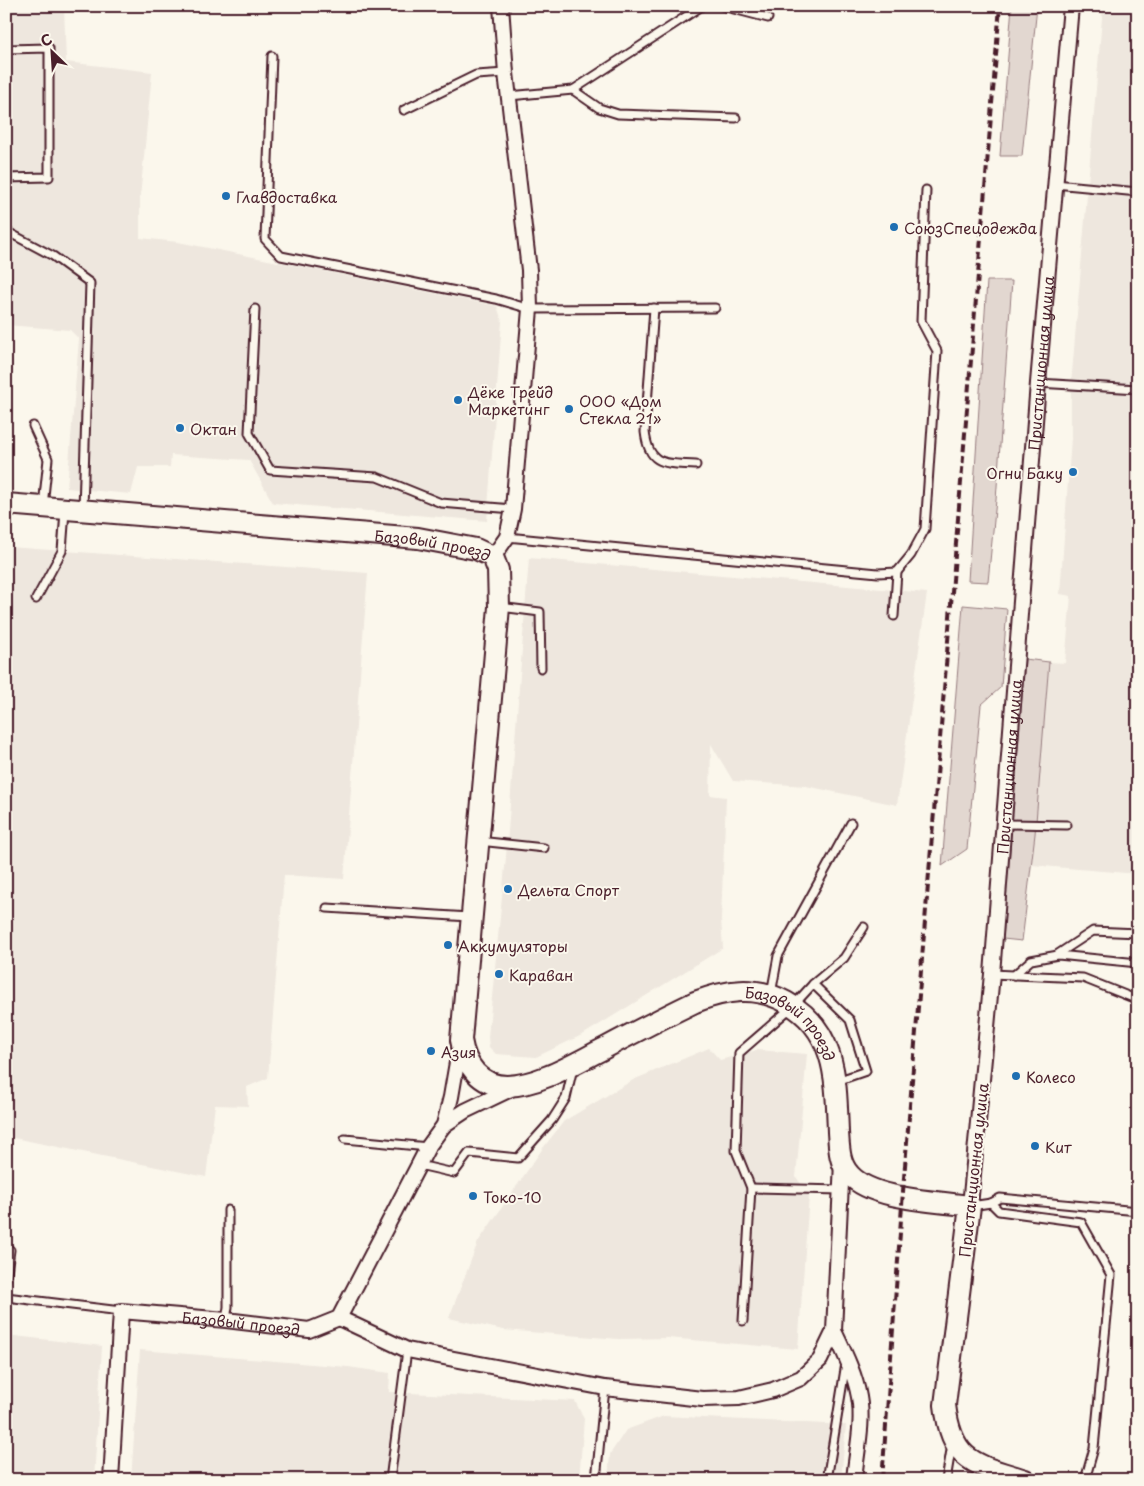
<svg xmlns="http://www.w3.org/2000/svg" width="1144" height="1486" font-family="'Playpen Sans',sans-serif">
<style>
.built{fill:#eee7de}
.green{fill:#e2d7d0;stroke:#967b7e}
.lines{fill:none;stroke-linecap:round;stroke-linejoin:round}
.lane-casing{stroke:#4a1f2b;stroke-width:11}
.street-casing{stroke:#4a1f2b;stroke-width:18}
.secondary-casing{stroke:#4a1f2b;stroke-width:24}
.lane{stroke:#fbf7ec;stroke-width:7}
.street{stroke:#fbf7ec;stroke-width:14}
.secondary{stroke:#fbf7ec;stroke-width:20}
.rail{stroke:#4a1f2b;stroke-width:4;stroke-dasharray:8 4;stroke-linecap:butt}
.poi-dot{fill:#1f6fb2;stroke:#fbf7ec;stroke-width:2}
.labels{text-anchor:middle;dominant-baseline:central;stroke-width:4;stroke-linejoin:round;paint-order:stroke}
.poi-label{font-size:15px;fill:#4a1f2b;stroke:#fbf7ec;text-anchor:start}
.street-label{font-size:15px;fill:#4a1f2b;stroke:#fbf7ec}
</style>
<rect width="100%" height="100%" fill="#fbf7ec"/>
<filter id="ink" filterUnits="userSpaceOnUse"><feTurbulence type="fractalNoise" baseFrequency=".02" numOctaves="2"/><feDisplacementMap in="SourceGraphic" scale="10" xChannelSelector="R" yChannelSelector="G"/><feConvolveMatrix kernelMatrix="1 2 1 2 8 2 1 2 1" color-interpolation-filters="sRGB"/></filter>
<g filter="url(#ink)">
<g class="built">
<polygon points="6,6 64,6 66,62 152,72 140,198 140,238 178,242 497,306 502,321 487,521 273,503 249,460 171,455 170,467 138,467 131,494 67,488 79,339 70,330 6,325"/>
<polygon points="1103,6 1138,6 1138,874 1031,865 1049,662 1065,663 1071,596 1060,594 1071,438 1071,385"/>
<polygon points="6,543 9,547 368,573 344,879 284,875 268,1078 247,1087 248,1106 215,1105 206,1177 14,1138 6,1128"/>
<polygon points="529,558 927,593 897,805 806,786 733,781 711,744 710,795 726,797 721,919 723,948 584,1034 536,1057 496,1054 489,1047 488,1037 506,857"/>
<polygon points="709,1048 720,1060 757,1050 807,1054 796,1177 809,1195 798,1349 668,1338 619,1339 503,1330 449,1318 478,1242 543,1148 564,1121 633,1080"/>
<polygon points="6,1335 102,1346 94,1480 6,1480"/>
<polygon points="140,1350 348,1367 390,1373 389,1392 575,1401 584,1419 579,1480 131,1480"/>
<polygon points="664,1416 846,1425 841,1480 608,1480 610,1454 626,1430"/>
</g>
<g class="green">
<polygon points="1012,6 1037,6 1022,156 1000,156"/>
<polygon points="987,281 1012,281 996,500 988,582 968,581"/>
<polygon points="963,605 1007,609 1001,687 981,705 967,849 942,866"/>
<polygon points="1025,659 1049,662 1035,834 1022,941 1003,939"/>
</g>
<g class="lines">
<defs>
<g id="lane">
<polyline points="722,6 768,18"/>
<polyline points="6,49 49,48 49,177 6,178"/>
<polyline points="272,56 265,239 281,256 496,299 530,309 715,308"/>
<polyline points="573,90 599,108 618,114 736,118"/>
<polyline points="509,96 573,90 702,6"/>
<polyline points="404,110 476,75 506,73"/>
<polyline points="1055,184 1138,192"/>
<polyline points="6,231 53,256 90,283 83,509"/>
<path d="M654,308L645,432C649,467 666,463 696,465"/>
<polyline points="255,309 249,433 270,470 377,477 441,503 513,509"/>
<polyline points="1038,383 1138,389"/>
<polyline points="33,426 48,459 43,506"/>
<polyline points="507,537 878,573 897,572 911,555 925,529 937,351 921,321 926,190"/>
<polyline points="36,599 62,551 65,511"/>
<polyline points="500,607 540,612 541,668"/>
<polyline points="894,616 897,572"/>
<polyline points="1004,824 1067,825"/>
<polyline points="479,841 544,848"/>
<polyline points="327,908 469,917"/>
<polyline points="1058,954 1093,931 1138,933"/>
<polyline points="992,974 1083,978 1138,1000"/>
<polyline points="1014,975 1031,960 1058,955 1138,963"/>
<polyline points="813,984 844,958 864,927"/>
<polyline points="771,994 778,956 851,823"/>
<polyline points="345,1139 428,1147"/>
<polyline points="419,1165 454,1173 469,1153 518,1158 552,1120 566,1098 573,1068"/>
<polyline points="751,1188 841,1190"/>
<polyline points="991,1203 999,1211 1081,1222 1111,1275 1094,1448 1085,1480"/>
<polyline points="971,1206 991,1203 1000,1198 1138,1211"/>
<polyline points="6,1280 10,1250"/>
<polyline points="6,1297 121,1311"/>
<polyline points="226,1320 228,1307 228,1210"/>
<polyline points="743,1321 751,1188 736,1151 739,1053 793,1006 813,984 850,1020 866,1071 837,1081"/>
<polyline points="390,1480 407,1350"/>
<polyline points="596,1480 605,1388"/>
<polyline points="827,1480 846,1363"/>
<polyline points="946,1480 952,1444"/>
</g>
<g id="street">
<polyline points="493,557 507,537 513,509 530,309 529,270 506,73 501,6"/>
<polyline points="444,1125 465,1111 513,1088"/>
<path id="s1" d="M970,1206L992,974L1038,383L1071,6"/>
<polyline points="339,1318 407,1350 605,1388 702,1399 739,1398 773,1390 801,1378 820,1360 834,1331 842,1162"/>
<path d="M834,1331C844,1352 855,1374 859,1397C864,1423 856,1454 854,1480"/>
<path id="s2" d="M111,1480L121,1311L226,1320L309,1330L339,1318L428,1147L444,1125L451,1097L460,1045"/>
</g>
<g id="secondary">
<path id="s3" d="M6,504L418,538L476,549L493,557L498,570L499,607L461,1040C465,1065 480,1086 507,1086C540,1085 575,1063 603,1049C633,1033 664,1017 695,1002C726,990 755,985 786,1002C837,1030 836,1081 838,1132C839,1147 839,1164 850,1175C873,1200 938,1201 970,1206L945,1405C952,1463 975,1464 1025,1480"/>
</g>
</defs>
<use href="#lane" class="lane-casing"/>
<use href="#street" class="street-casing"/>
<use href="#secondary" class="secondary-casing"/>
<use href="#lane" class="lane"/>
<use href="#street" class="street"/>
<use href="#secondary" class="secondary"/>
<g class="rail">
<polyline points="632,7 633,6"/>
<polyline points="882,1480 904,1178 1000,6"/>
</g>
</g>
</g>
<g class="poi-dot">
<circle cx="226" cy="196" r="5"/>
<circle cx="894" cy="227" r="5"/>
<circle cx="458" cy="400" r="5"/>
<circle cx="569" cy="409" r="5"/>
<circle cx="180" cy="428" r="5"/>
<circle cx="1073" cy="472" r="5"/>
<circle cx="508" cy="889" r="5"/>
<circle cx="448" cy="945" r="5"/>
<circle cx="499" cy="974" r="5"/>
<circle cx="431" cy="1051" r="5"/>
<circle cx="1016" cy="1076" r="5"/>
<circle cx="1035" cy="1146" r="5"/>
<circle cx="473" cy="1196" r="5"/>
</g>
<g class="labels">
<g class="poi-label">
<text x="236" y="196">Главдоставка</text>
<text x="904" y="227">СоюзСпецодежда</text>
<text x="468" y="391">Дёке Трейд<tspan x="468" dy="17">Маркетинг</tspan></text>
<text x="579" y="400">ООО «Дом<tspan x="579" dy="17">Стекла 21»</tspan></text>
<text x="190" y="428">Октан</text>
<text x="1063" y="472" text-anchor="end">Огни Баку</text>
<text x="518" y="889">Дельта Спорт</text>
<text x="458" y="945">Аккумуляторы</text>
<text x="509" y="974">Караван</text>
<text x="441" y="1051">Азия</text>
<text x="1026" y="1076">Колесо</text>
<text x="1045" y="1146">Кит</text>
<text x="483" y="1196">Токо-10</text>
</g>
<g class="street-label">
<text stroke="none"><textPath href="#s1" startOffset="846">Пристанционная улица</textPath></text>
<text stroke="none"><textPath href="#s3" startOffset="429">Базовый проезд</textPath></text>
<text stroke="none"><textPath href="#s1" startOffset="441">Пристанционная улица</textPath></text>
<text stroke="none"><textPath href="#s3" startOffset="1366">Базовый проезд</textPath></text>
<text transform="translate(973 1170) rotate(-84)">Пристанционная улица</text>
<text stroke="none"><textPath href="#s2" startOffset="290">Базовый проезд</textPath></text>
</g>
</g>
<rect width="1144" height="1486" fill="none" stroke="#fbf7ec" stroke-width="25"/>
<rect x="12" y="12" width="1119" height="1461" fill="none" stroke="#4a1f2b" stroke-width="2" filter="url(#ink)"/>
<g transform="translate(52 52) rotate(335)" stroke="#fbf7ec" stroke-width="4" paint-order="stroke">
<path d="M0-4L9 19L0 12L-9 19Z" fill="#4a1f2b"/>
<text y="-8" font-size="14" font-weight="bold" text-anchor="middle" fill="#4a1f2b">С</text>
</g>
</svg>
